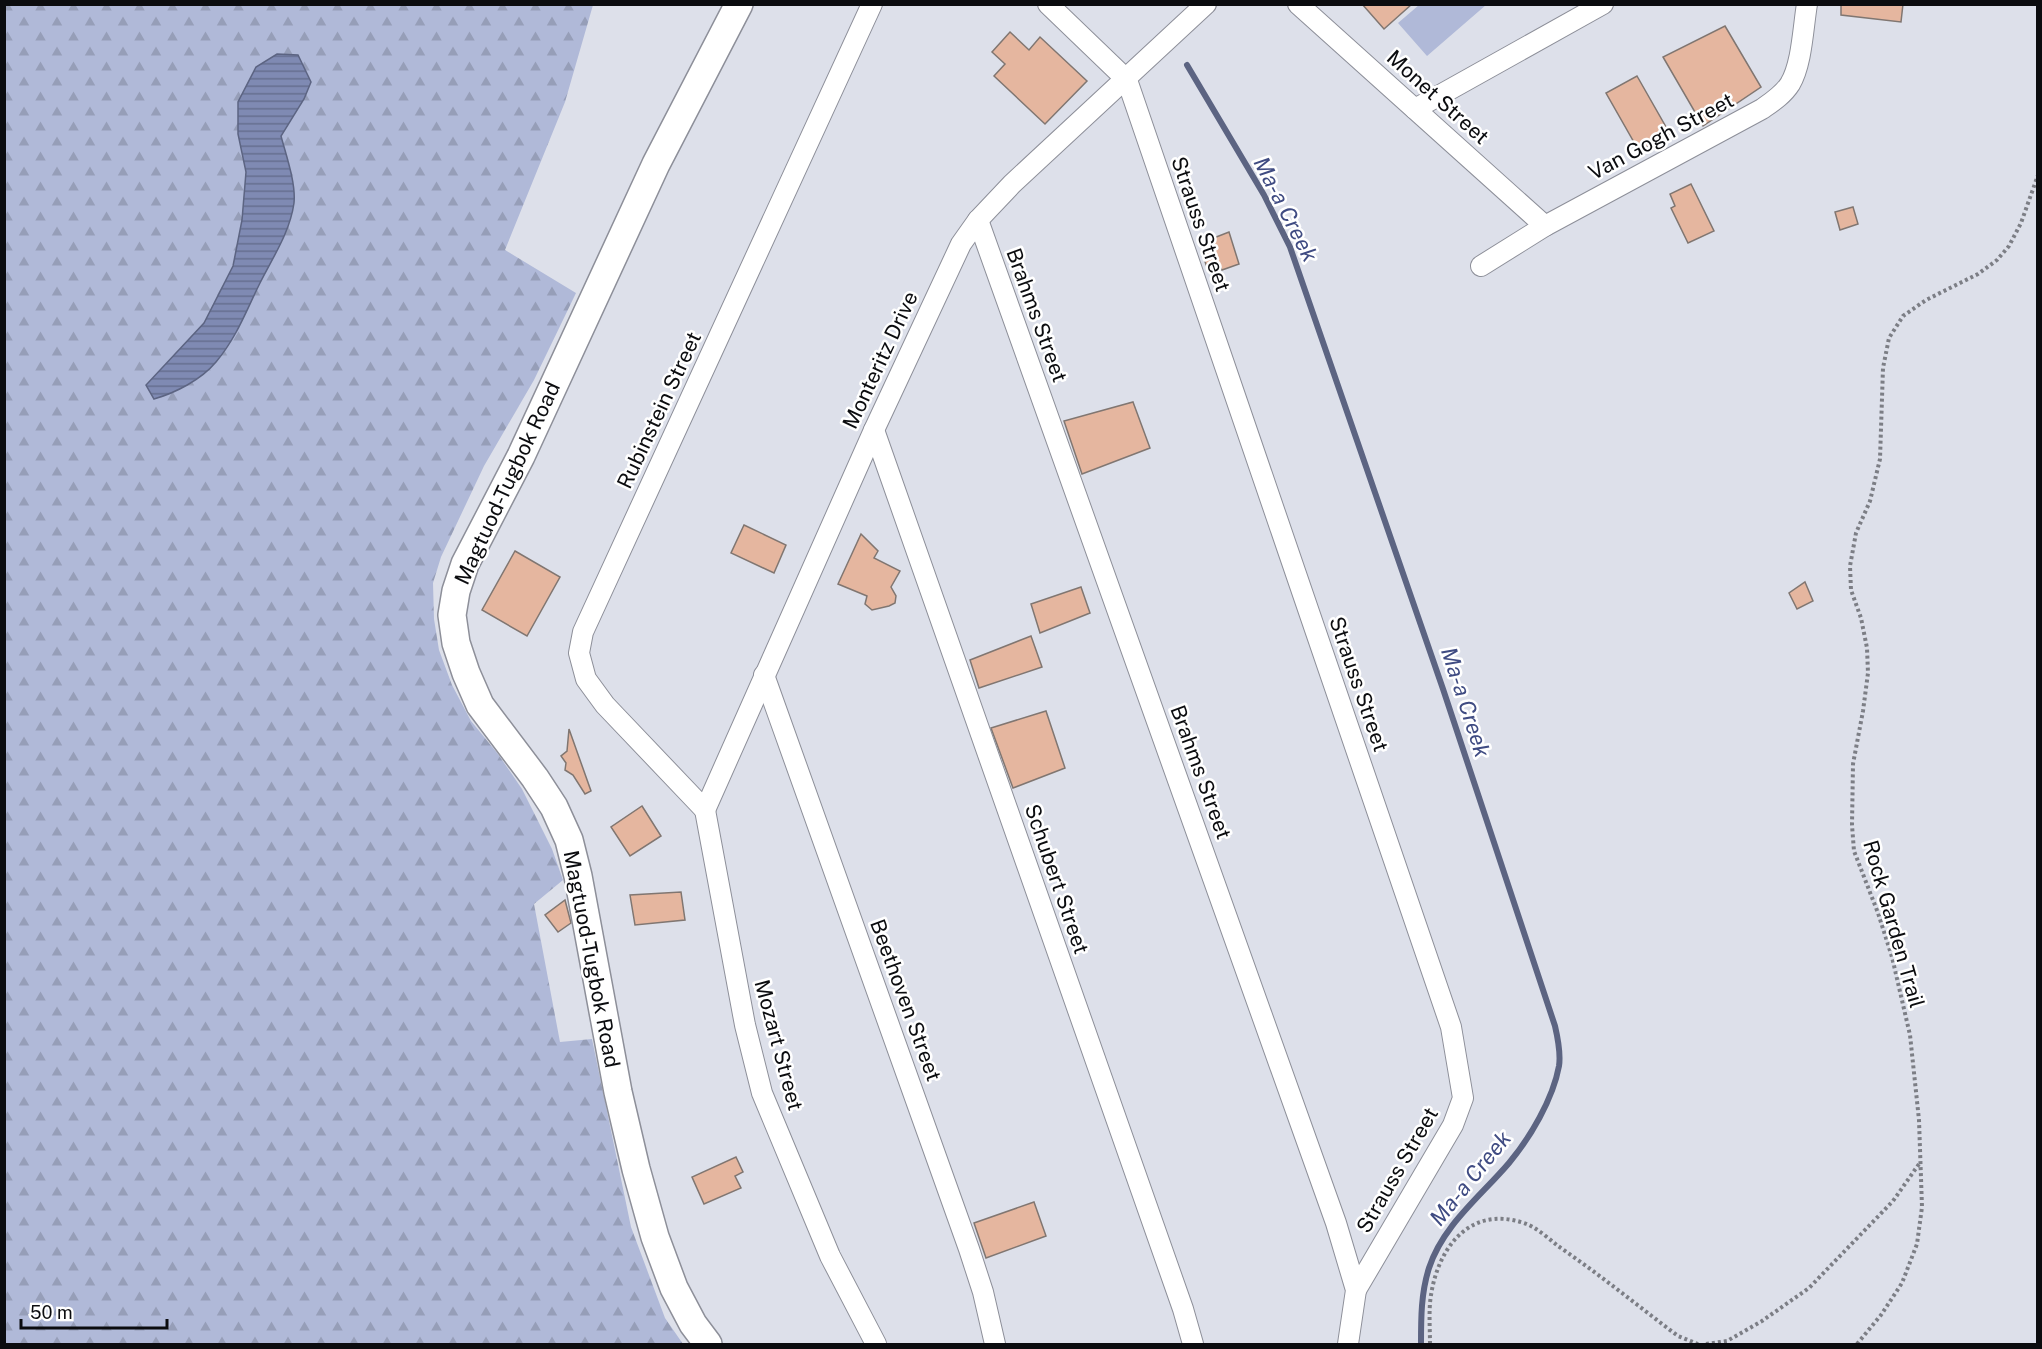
<svg xmlns="http://www.w3.org/2000/svg" width="2042" height="1349" font-family="'Public Sans',sans-serif">
<style>
.forest{fill:url(#forest-firs)}
.garden{fill:#b0b9d8}
.water{fill:url(#water-rules);stroke:#5c6482;stroke-width:1.5}
.lines{fill:none;stroke-linecap:round;stroke-linejoin:round}
.stream{stroke:#5c6482;stroke-width:6}
.building{fill:#e5b69f;stroke:#807671;stroke-width:1.5}
.minor-casing{stroke:#8d8f99;stroke-width:22}
.secondary-casing{stroke:#8d8f99;stroke-width:30}
.path{stroke:#7c7e85;stroke-width:4;stroke-dasharray:3 3;stroke-linecap:butt}
.minor{stroke:#fff;stroke-width:20}
.secondary{stroke:#fff;stroke-width:27}
.labels{text-anchor:middle;dominant-baseline:central;stroke-width:5;stroke-linejoin:round;paint-order:stroke}
.street-label{font-size:21px;fill:#0b0c0f;stroke:#fff}
.water-label{font-size:22px;font-style:italic;fill:#3f4b82;stroke:#fff}
</style>
<defs>
<pattern id="forest-firs" width="22" height="20" patternUnits="userSpaceOnUse" patternTransform="scale(1.5)"><rect width="22" height="20" fill="#b0b9d8"/><path d="M5 1l3.5 6h-7zM16 11l3.5 6h-7z" fill="#969eb8"/></pattern>
<pattern id="water-rules" width="6" height="5" patternUnits="userSpaceOnUse" patternTransform="scale(1.5)"><rect width="6" height="5" fill="#7f8ab3"/><path d="M0 2.5h6" fill="none" stroke="#666f90"/></pattern>
</defs>
<rect width="100%" height="100%" fill="#dde0ea"/>
<polygon class="forest" points="5,5 593,5 565,102 505,250 576,293 534,380 484,466 441,557 433,583 434,619 439,650 452,685 471,721 498,754 522,789 552,849 563,880 534,904 560,1042 592,1039 631,1227 665,1318 683,1344 5,1344"/>
<polygon class="garden" points="1419,5 1419,4 1486,5 1427,56 1398,23"/>
<path class="water" d="M277,54L298,55L311,82L304,99L281,136C286,155 296,183 294,203C290,232 273,257 260,283C246,311 237,337 216,362C201,380 175,393 154,399L146,385L204,323L233,266L242,220L246,172L238,134V102L256,67Z"/>
<g class="lines">
<path class="stream" d="M1187,65L1264,195L1290,247L1443,689L1555,1026C1558,1039 1561,1053 1559,1066C1553,1099 1530,1138 1509,1163C1481,1196 1443,1225 1429,1268C1421,1293 1421,1318 1421,1344"/>
</g>
<g class="building">
<polygon points="1362,4 1412,4 1384,29"/>
<polygon points="1841,4 1903,4 1901,22 1841,15"/>
<polygon points="1725,26 1761,87 1703,126 1663,57"/>
<polygon points="1010,32 1029,50 1040,37 1087,81 1045,124 994,76 1005,64 992,52"/>
<polygon points="1637,76 1670,134 1639,151 1606,93"/>
<polygon points="1691,184 1714,231 1688,243 1671,208 1675,206 1670,194"/>
<polygon points="1853,207 1858,224 1840,230 1835,212"/>
<polygon points="1229,232 1239,264 1222,270 1220,266 1208,270 1202,253 1210,251 1206,241"/>
<polygon points="1133,402 1150,448 1082,474 1064,421"/>
<polygon points="744,525 786,545 774,573 731,553"/>
<polygon points="861,534 878,551 874,558 900,571 891,587 896,596 895,603 889,606 872,610 865,604 867,596 838,584"/>
<polygon points="515,551 560,577 527,636 482,610"/>
<polygon points="1805,582 1813,601 1797,609 1789,593"/>
<polygon points="1081,587 1090,613 1040,633 1031,604"/>
<polygon points="1031,636 1042,667 979,688 970,660"/>
<polygon points="1046,711 1065,768 1013,788 991,728"/>
<polygon points="569,729 591,791 585,794 573,775 565,770 566,763 561,756 567,751"/>
<polygon points="642,806 661,836 630,856 611,827"/>
<polygon points="681,892 685,920 635,925 630,895"/>
<polygon points="565,900 571,923 558,932 545,915"/>
<polygon points="736,1157 743,1172 735,1176 741,1188 704,1204 692,1177"/>
<polygon points="1034,1202 1046,1236 986,1258 974,1223"/>
</g>
<g class="lines">
<defs>
<g id="minor">
<polyline points="1048,4 1127,80 1451,1027 1463,1098 1453,1125 1356,1290"/>
<polyline points="1298,4 1545,226"/>
<polyline points="1415,109 1603,4"/>
<polyline points="978,220 1336,1223 1356,1290 1348,1344"/>
<path d="M1481,266L1545,226L1762,109C1772,102 1783,95 1790,84C1802,64 1803,28 1807,4"/>
<polyline points="874,430 1183,1309 1193,1344"/>
<polyline points="764,675 969,1249 983,1292 995,1344"/>
<polyline points="705,810 874,430 961,244 978,220 1012,184 1206,4"/>
<polyline points="705,810 605,705 586,679 579,653 583,632 872,4"/>
<polyline points="705,810 745,1025 762,1093 830,1256 876,1344"/>
</g>
<polyline id="secondary" points="708,1344 693,1324 674,1288 655,1237 636,1169 618,1092 578,876 569,840 554,807 535,778 480,705 466,673 456,643 452,615 456,591 465,564 521,456 656,164 739,4"/>
</defs>
<use href="#minor" class="minor-casing"/>
<use href="#secondary" class="secondary-casing"/>
<g class="path">
<path d="M1430,1344C1430,1331 1429,1317 1430,1303C1435,1252 1467,1204 1524,1223C1536,1227 1548,1238 1558,1246C1599,1274 1638,1306 1678,1336L1698,1344"/>
<polyline points="1706,1344 1727,1341 1762,1321 1809,1288 1893,1201 1919,1164"/>
<polyline points="1857,1344 1881,1315 1902,1283 1917,1244 1922,1207 1919,1120 1910,1035 1892,957 1878,913 1854,851 1852,825 1853,764 1863,711 1868,673 1867,648 1861,618 1851,590 1850,566 1856,533 1870,501 1880,459 1883,368 1889,338 1903,316 1926,300 1978,274 1997,260 2009,246 2021,223 2038,175"/>
</g>
<use href="#minor" class="minor"/>
<use href="#secondary" class="secondary"/>
</g>
<g class="labels">
<g class="street-label">
<text transform="translate(1438 97) rotate(42)">Monet Street</text>
<text transform="translate(1661 136) rotate(-28)">Van Gogh Street</text>
<text transform="translate(1201 224) rotate(71)">Strauss Street</text>
<text transform="translate(1037 315) rotate(70)">Brahms Street</text>
<text transform="translate(880 360) rotate(-65)">Monteritz Drive</text>
<text transform="translate(659 410) rotate(-65)">Rubinstein Street</text>
<text transform="translate(507 483) rotate(-65)">Magtuod-Tugbok Road</text>
<text transform="translate(1359 684) rotate(71)">Strauss Street</text>
<text transform="translate(1201 772) rotate(70)">Brahms Street</text>
<text transform="translate(1057 879) rotate(71)">Schubert Street</text>
<text transform="translate(1894 924) rotate(74)">Rock Garden Trail</text>
<text transform="translate(592 959) rotate(79)">Magtuod-Tugbok Road</text>
<text transform="translate(906 1000) rotate(70)">Beethoven Street</text>
<text transform="translate(779 1045) rotate(75)">Mozart Street</text>
<text transform="translate(1397 1170) rotate(-60)">Strauss Street</text>
</g>
<g class="water-label">
<text transform="translate(1286 209) rotate(63)">Ma-a Creek</text>
<text transform="translate(1466 702) rotate(72)">Ma-a Creek</text>
<text transform="translate(1470 1178) rotate(-51)">Ma-a Creek</text>
</g>
</g>
<rect width="2042" height="1349" fill="none" stroke="#0b0c0f" stroke-width="12"/>
<path d="M21 1319v9h146v-9" fill="none" stroke="#0b0c0f" stroke-width="3"/>
<text x="30" y="1319" font-size="18" fill="#0b0c0f" stroke="#ffffff" stroke-width="4.5" paint-order="stroke">50 m</text>
</svg>
